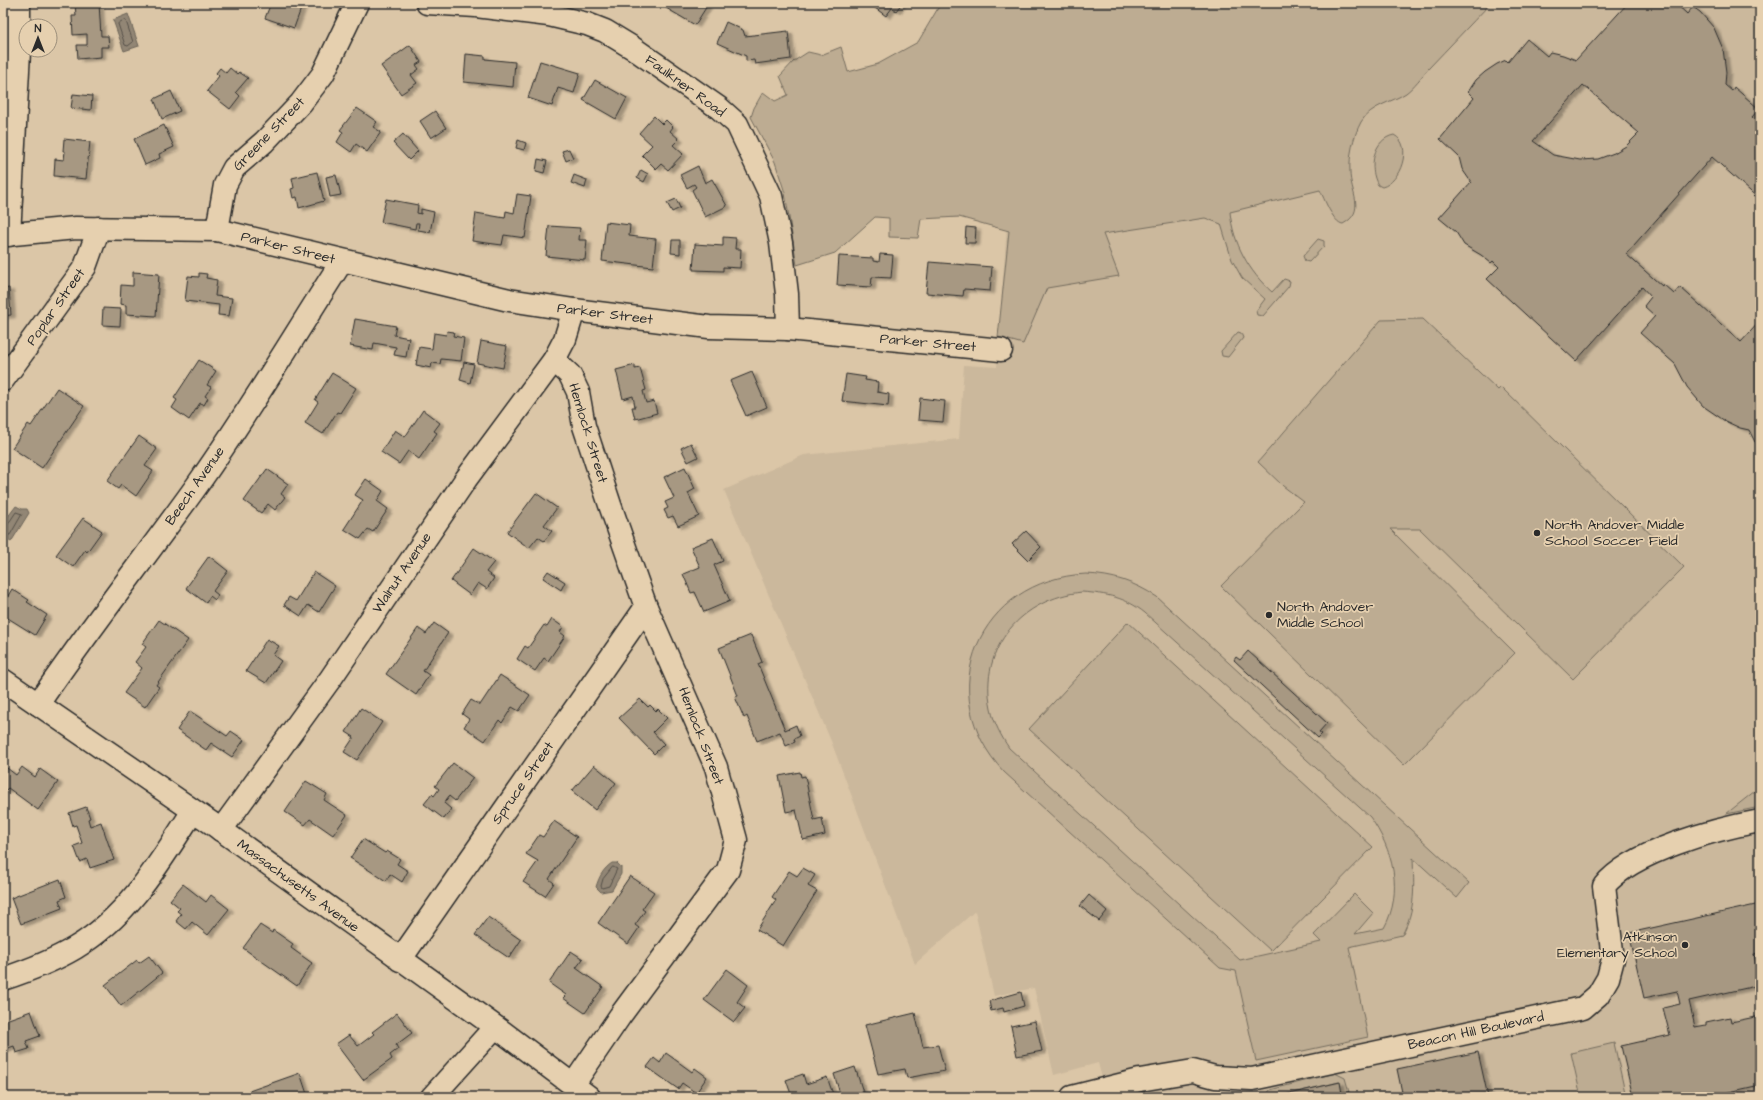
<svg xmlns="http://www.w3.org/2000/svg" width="1763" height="1100" font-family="'Architects Daughter',sans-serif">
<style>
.built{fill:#cbb89c}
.green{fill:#bdac92;stroke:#746c5e;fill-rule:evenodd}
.water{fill:#928674;stroke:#696257}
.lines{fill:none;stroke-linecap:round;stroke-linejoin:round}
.shore{stroke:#544f48;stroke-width:1}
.building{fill:#a79882;stroke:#2b2b2b;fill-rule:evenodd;filter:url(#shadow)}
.minor-casing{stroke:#2b2b2b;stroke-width:25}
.major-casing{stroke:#2b2b2b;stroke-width:25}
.minor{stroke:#e6d0af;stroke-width:22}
.major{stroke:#e6d0af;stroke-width:22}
.poi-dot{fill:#2b2b2b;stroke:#e6d0af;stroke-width:1.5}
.labels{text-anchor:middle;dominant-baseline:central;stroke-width:3.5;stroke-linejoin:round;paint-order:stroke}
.street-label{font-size:14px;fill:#2b2b2b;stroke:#e6d0af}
.poi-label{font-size:14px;fill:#2b2b2b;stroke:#e6d0af;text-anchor:start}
</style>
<defs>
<filter id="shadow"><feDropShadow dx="4.5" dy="2.5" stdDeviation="1" flood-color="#0004"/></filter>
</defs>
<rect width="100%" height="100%" fill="#dbc6a7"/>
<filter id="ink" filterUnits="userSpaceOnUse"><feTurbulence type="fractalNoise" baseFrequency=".025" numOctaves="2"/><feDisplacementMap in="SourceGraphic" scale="8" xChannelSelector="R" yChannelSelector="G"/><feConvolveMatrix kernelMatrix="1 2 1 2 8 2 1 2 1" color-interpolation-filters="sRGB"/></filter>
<g filter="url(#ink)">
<polygon class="built" points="1014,3 1760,3 1760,1097 1107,1097 1098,1063 1054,1075 1034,988 994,996 975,911 915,964 831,741 724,490 804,455 959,439 964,365 997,367 1007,223 920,214"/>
<g class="green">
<path d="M941,3H1493L1490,4C1469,26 1449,47 1429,68C1422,76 1414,87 1406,93C1391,103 1371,105 1361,122C1353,137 1349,156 1350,172C1350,192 1367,211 1343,224C1333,223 1324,198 1320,190L1230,212C1233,243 1249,272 1272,292L1284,279L1290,281L1289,286L1263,316L1257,315L1256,311L1265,299L1242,278L1232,260L1221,224L1205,218L1103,234L1119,276L1047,288L1023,344L998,337L1009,231L959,217L921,219L918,238L889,237V218L875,217L835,253L797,265L785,193L775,162L751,117L754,108L763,92L775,101L788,95L780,76L794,61L808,52L821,55L841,47L848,72L878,64L918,42Z"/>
<path d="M1394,135C1414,145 1400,183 1382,187L1378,185C1368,168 1373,139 1394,135Z"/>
<polygon points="1318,239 1324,241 1324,246 1309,262 1305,261 1303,256"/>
<polygon points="1423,319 1498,390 1501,387 1684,567 1573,679 1420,529 1390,529 1515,653 1404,765 1221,586 1304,502 1283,486 1258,462 1381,320"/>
<polygon points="1238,332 1241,333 1243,338 1228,357 1222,356 1221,351"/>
<path d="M1086,574C1113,575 1134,582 1157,597L1469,883L1457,898L1413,858C1414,887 1416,909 1402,935L1349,947L1368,1037L1256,1061L1236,971L1220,968L1004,772C930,693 979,579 1086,574ZM1082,592C1107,594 1125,597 1145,613L1370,817C1393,849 1404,892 1384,928L1355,934L1373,913L1354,894L1314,935L1321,942L1240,960L1009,748C1001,736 994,723 991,709C978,647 1023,598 1082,592Z"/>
<polygon points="1128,622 1373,847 1271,951 1029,729"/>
<polygon points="1760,787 1760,807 1726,814"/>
<polygon points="1614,1043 1626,1097 1581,1097 1571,1053"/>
<polygon points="1335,1073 1345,1078 1349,1092 1342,1094 1339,1082 1276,1097 1265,1097 1270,1090"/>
</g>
<g class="water">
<polygon points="128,14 139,46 124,51 113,20"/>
<polygon points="16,506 22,509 27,509 29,513 11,542 3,537 3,523"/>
<path d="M612,863H617L621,867V874L612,890L601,892L596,887C599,877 603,869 612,863Z"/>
</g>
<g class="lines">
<g class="shore">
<polygon points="124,20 126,21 133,42 128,46 125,45 118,24"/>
<polyline points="3,525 8,524 16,512 22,514 10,535 3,534"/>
<polygon points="613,867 617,869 609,886 602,888 601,886 603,879"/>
</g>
</g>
<g class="building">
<polygon points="75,3 99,3 101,36 108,36 109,47 101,47 101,57 78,59 77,45 87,45 87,34 73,35 72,16 76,16"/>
<polygon points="271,3 303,3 294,28 265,18"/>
<polygon points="665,3 703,3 707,6 695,25 666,8 668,5"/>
<polygon points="872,3 902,3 896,11 892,8 886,16 871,5"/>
<path d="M1628,3H1675L1687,14L1693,7L1700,12L1714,28L1723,49L1726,72L1725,85L1732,91L1734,87L1759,109L1752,117L1760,125V200L1712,157L1626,254L1662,286L1663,284L1674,294L1680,287L1741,342L1760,321V446L1755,442L1749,430L1740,428L1725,421L1703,406L1687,387L1675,364L1640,333L1655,316L1644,306L1651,297L1642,287L1576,361L1487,279L1499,267L1493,261L1491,263L1481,255L1464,245L1456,232L1439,218L1471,182L1462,169L1459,157L1440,139L1474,98L1468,92L1476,80L1485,72L1497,64L1506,60L1508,62L1527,39L1547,56L1550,52L1563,55L1576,60ZM1583,85L1639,133L1626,146L1614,153L1598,159L1580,160L1553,155L1533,141Z"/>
<polygon points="726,22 743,30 745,36 788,31 791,59 755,64 754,60 746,61 746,56 717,43"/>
<polygon points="410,45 421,62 416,65 419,69 411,75 417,83 401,94 381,66"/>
<polygon points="466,54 485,56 485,59 515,62 513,87 464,82"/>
<polygon points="540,61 580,73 574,93 558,88 552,106 528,98"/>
<polygon points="220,68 226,73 230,68 237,74 239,72 248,78 236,92 240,96 230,109 207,91 219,76 216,73"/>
<polygon points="595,80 627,98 616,119 583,100"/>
<polygon points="171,91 180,111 162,119 154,99"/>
<polygon points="73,94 92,96 91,110 71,108"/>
<polygon points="357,108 377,122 373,127 381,132 367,152 356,144 351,152 337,142 343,132 340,130"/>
<polygon points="435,111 446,128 431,138 420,121"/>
<polygon points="654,116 662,124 666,120 673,127 670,131 679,139 673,145 683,154 668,170 661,164 656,169 642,155 652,145 639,133"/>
<polygon points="164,125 174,147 159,154 160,158 145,165 134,139"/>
<polygon points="403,134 418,151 409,160 393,143"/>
<polygon points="64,139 90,142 86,179 54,176 55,159 64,160 65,151 63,151"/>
<polygon points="518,140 526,143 524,150 516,148"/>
<polygon points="569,149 573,158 566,161 562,151"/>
<polygon points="538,159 547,161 544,173 536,171"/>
<polygon points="698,166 705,183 712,179 727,206 705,217 692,190 696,187 694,184 687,188 680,175"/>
<polygon points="641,170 648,174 644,182 637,178"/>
<polygon points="317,172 324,201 299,208 297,197 293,198 291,189 294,188 292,178"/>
<polygon points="336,175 341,195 330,197 326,177"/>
<polygon points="574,175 587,180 585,188 571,183"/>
<polygon points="517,194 531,196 525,238 504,235 502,245 472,241 476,213 505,218 506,211 514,213"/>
<polygon points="386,199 418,205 417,213 421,214 421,209 434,212 430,232 418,230 419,223 416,223 415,229 381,222"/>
<polygon points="676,199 680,208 672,212 667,203"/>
<polygon points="606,222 630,225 629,236 656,239 653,267 602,261"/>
<polygon points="549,226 580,228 579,240 587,240 585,260 546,256"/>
<polygon points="966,227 976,228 975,243 965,243"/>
<polygon points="723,237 736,238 735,249 741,249 740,268 723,267 723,271 693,270 695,244 723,246"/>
<polygon points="672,240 680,240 680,254 671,253"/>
<polygon points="880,254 893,255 891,278 872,277 871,287 837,285 839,256 873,258 873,261 879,262"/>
<polygon points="929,262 992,267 990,291 964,289 963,296 926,293"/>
<polygon points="133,272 159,274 156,316 126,314 126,305 120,304 121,285 133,286"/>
<polygon points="199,273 207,274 206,278 217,280 215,296 232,298 229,316 218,315 219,305 185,301 188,276 199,277"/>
<polygon points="9,288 11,315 3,316 3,289"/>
<polygon points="103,308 121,309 120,326 102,325"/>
<polygon points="355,319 396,326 394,335 409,338 406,357 394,355 396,347 374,343 373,350 350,346"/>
<polygon points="447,331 454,332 453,336 464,338 461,361 441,359 440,364 432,363 431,368 416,365 419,347 432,349 434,333 446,335"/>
<polygon points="481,341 507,346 503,368 477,363"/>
<polygon points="199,360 216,371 207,385 211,387 205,396 208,398 204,405 200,403 189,420 172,408 177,400 174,398"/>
<polygon points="464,362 474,364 470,383 460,380"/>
<polygon points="635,365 635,369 640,368 646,390 643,391 646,403 654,401 657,413 635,419 632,407 635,407 633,396 623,399 616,370"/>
<polygon points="752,372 767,407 746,416 730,381"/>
<polygon points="332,373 356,388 340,413 337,412 323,434 305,423 318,402 315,400"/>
<polygon points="846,374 866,377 865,380 878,382 877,392 889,394 888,406 842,401"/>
<polygon points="57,388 84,406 42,468 12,448 28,424 31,426"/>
<polygon points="920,398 945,401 943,422 918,420"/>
<polygon points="423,410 440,423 434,431 437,433 419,459 408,451 399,464 381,452 395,430 405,437"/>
<polygon points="139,436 157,449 145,466 153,471 136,496 121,485 118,489 107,481"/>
<polygon points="691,443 698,457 688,462 681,448"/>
<polygon points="685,467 695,489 688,493 699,516 678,526 673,516 668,518 664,510 668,508 665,502 674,498 664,477"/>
<polygon points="267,469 288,484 281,494 285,497 275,510 268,504 261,513 244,501"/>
<polygon points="366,479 383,491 377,501 388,509 373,532 368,529 360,539 344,529 363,500 355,495"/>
<polygon points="536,493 557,508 544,525 552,531 544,541 538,537 529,548 507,532"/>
<polygon points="83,518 102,531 87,552 85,550 73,567 56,555"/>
<polygon points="1026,531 1041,547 1028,560 1012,544"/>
<polygon points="713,538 723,561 714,565 730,601 704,612 695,592 691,593 683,574 700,567 691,547"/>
<polygon points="474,548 494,562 486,572 494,578 487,589 478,583 470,595 451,581"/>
<polygon points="209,556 228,571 213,591 218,595 215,600 210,596 206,603 186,588"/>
<polygon points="548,571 565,582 561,590 543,578"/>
<polygon points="314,572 335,586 319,612 308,605 301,616 284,605 289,597 296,601"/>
<polygon points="12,589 29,600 27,602 47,615 35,635 3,615 3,604"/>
<polygon points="552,619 563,627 560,632 565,636 548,661 544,658 535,671 517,659 525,646 528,648 544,625 547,627"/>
<polygon points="159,620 188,640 156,685 159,687 145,707 124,693 142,668 135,662 146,647 142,644"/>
<polygon points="434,623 448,633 423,671 429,675 416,695 386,674 418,628 426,634"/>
<polygon points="751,635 762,662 758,664 785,730 796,725 800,736 794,739 795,742 786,746 780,732 757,741 747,716 744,718 735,697 738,696 719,648"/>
<polygon points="267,639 279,646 273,655 281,661 266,683 246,671"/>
<polygon points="1248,651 1327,723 1319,732 1322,734 1318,738 1234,660 1236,657 1240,660"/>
<polygon points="500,675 530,695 519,711 512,707 502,723 499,720 485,741 464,727 469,719 462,714 471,700 480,705"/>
<polygon points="640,699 648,707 650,705 656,711 658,709 667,718 653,732 664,744 654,754 619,718"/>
<polygon points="361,708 382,722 357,760 344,752 354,737 346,732"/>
<polygon points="190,711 227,736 231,731 244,740 232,757 211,743 206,750 177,730"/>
<polygon points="453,763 473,778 455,801 449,796 444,803 451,809 444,819 424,804 432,794 434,796 439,789 435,786"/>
<polygon points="594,765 616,783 595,810 572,791"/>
<polygon points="22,767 35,777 40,769 58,782 38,810 8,788 5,791 3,790 3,774 7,768 16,775"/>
<polygon points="800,772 801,777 805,776 814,820 822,818 825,835 803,840 796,810 786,812 779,776"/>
<polygon points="306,781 327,794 324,800 347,815 333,835 310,819 305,825 285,812"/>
<polygon points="86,807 90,818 88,819 90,826 101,822 114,860 90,868 87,859 80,862 74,846 82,843 76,825 73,826 69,813"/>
<polygon points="554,821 577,837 549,879 554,883 545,896 523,882 538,861 526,854 539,835 543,837"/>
<polygon points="363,839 385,853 387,851 400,859 397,864 408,871 402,882 390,874 386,881 350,858"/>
<polygon points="803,868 815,875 808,886 817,891 783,946 757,930 776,900 772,897 789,871 797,876"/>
<polygon points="630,876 654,892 642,909 645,911 635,925 639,928 628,944 598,923"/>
<polygon points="60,879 66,897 59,900 62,908 21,924 11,898"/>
<polygon points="183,884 206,902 211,895 229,909 208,935 192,922 186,929 176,921 181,914 177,911 180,908 170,900"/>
<polygon points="1089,895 1107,911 1099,921 1080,906"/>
<polygon points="1760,904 1760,953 1754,954 1760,985 1689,1001 1695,1027 1706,1025 1706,1022 1730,1017 1731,1022 1760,1016 1760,1085 1707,1097 1633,1097 1621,1046 1670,1035 1663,1008 1680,1004 1677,991 1644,998 1629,933"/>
<polygon points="488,917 521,940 509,958 475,935"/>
<polygon points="260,925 272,933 273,930 293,944 291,948 312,963 297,986 243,948"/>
<polygon points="571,951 583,959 576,968 603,987 585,1013 563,998 566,995 549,983"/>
<polygon points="149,956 162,973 121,1006 105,985 137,960 139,963"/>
<polygon points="727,969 748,985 737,1002 745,1008 734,1022 704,1000"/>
<polygon points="1021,992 1024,1006 1004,1012 1003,1008 991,1011 989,1001"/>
<polygon points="31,1011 40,1036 26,1041 29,1049 16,1053 14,1046 3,1050 3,1021"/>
<polygon points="397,1013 412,1033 396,1045 398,1049 390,1055 392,1059 363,1080 336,1044 349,1035 358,1046 374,1034 372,1032"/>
<polygon points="915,1013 923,1047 938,1045 945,1071 907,1078 905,1069 878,1074 865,1025"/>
<polygon points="1035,1021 1042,1051 1017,1056 1011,1026"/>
<polygon points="1478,1052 1488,1097 1403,1097 1397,1069"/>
<polygon points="666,1053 692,1072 695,1068 707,1077 696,1093 682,1083 678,1089 647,1067 654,1058 660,1063"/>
<polygon points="855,1067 863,1092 841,1097 834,1074"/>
<polygon points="300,1073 308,1097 235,1097 235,1096"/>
<polygon points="803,1074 806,1084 827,1077 834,1097 792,1097 786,1080"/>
<polygon points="1340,1082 1342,1094 1349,1092 1350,1097 1276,1097"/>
</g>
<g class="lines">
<defs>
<g id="minor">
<polyline points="427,3 476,6 549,15 587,24 605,31 633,48 719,108 737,124 771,196 781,243 787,294 788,329"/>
<polyline points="217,230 509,300 574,310 709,327 788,329 1001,350"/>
<polyline points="3,235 76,228 217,230 225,185 234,168 264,142 301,103 323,74 357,3"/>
<polyline points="9,235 19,52 19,3"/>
<polyline points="554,360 570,375 578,392 584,426 610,505 646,607 716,767 736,840 728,870 620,1016 573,1085"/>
<polyline points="3,380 85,267 99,228"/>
<path d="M38,704C89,629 145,558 198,484C249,412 294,336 342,261"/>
<polyline points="221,830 331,678 466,479 554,360 565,339 574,310"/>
<polyline points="400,960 646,607"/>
<path d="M3,979C27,971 53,961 75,948C129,916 160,862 193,811"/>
<polyline points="432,1097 495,1027"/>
<path d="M1072,1097L1140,1080L1193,1071L1215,1077L1252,1079L1583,1008L1598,995L1608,978L1613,959L1604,886C1632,851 1716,829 1760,821"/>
</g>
<polyline id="major" points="3,680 210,822 504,1033 589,1097"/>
</defs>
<use href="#minor" class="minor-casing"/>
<use href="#major" class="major-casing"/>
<use href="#minor" class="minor"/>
<use href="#major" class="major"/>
</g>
</g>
<g class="poi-dot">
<circle cx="1537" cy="533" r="4"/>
<circle cx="1269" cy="615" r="4"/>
<circle cx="1685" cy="945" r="4"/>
</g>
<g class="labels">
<g class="street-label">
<text transform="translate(685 86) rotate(36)">Faulkner Road</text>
<text transform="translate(269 134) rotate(-46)">Greene Street</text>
<text transform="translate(288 248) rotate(14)">Parker Street</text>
<text transform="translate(56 307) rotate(-55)">Poplar Street</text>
<text transform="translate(605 314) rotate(7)">Parker Street</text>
<text transform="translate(928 343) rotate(5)">Parker Street</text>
<text transform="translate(588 433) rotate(73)">Hemlock Street</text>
<text transform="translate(195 486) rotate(-55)">Beech Avenue</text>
<text transform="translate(402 573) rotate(-56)">Walnut Avenue</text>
<text transform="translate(701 736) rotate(69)">Hemlock Street</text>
<text transform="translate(523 783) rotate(-55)">Spruce Street</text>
<text transform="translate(298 886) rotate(36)">Massachusetts Avenue</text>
<text transform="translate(1476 1031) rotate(-12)">Beacon Hill Boulevard</text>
</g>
<g class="poi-label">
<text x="1545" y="525">North Andover Middle<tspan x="1545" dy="16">School Soccer Field</tspan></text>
<text x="1277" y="607">North Andover<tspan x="1277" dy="16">Middle School</tspan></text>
<text x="1677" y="937" text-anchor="end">Atkinson<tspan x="1677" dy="16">Elementary School</tspan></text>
</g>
</g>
<rect width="1763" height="1100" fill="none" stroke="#e6d0af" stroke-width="16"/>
<rect x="8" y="8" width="1747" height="1084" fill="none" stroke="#2b2b2b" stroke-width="1.5" filter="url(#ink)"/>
<g transform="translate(38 38)"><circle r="19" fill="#e6d0af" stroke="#9b8e7a"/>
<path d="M0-3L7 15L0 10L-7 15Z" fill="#2b2b2b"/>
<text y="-6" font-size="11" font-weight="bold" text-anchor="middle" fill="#2b2b2b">N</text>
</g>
</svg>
